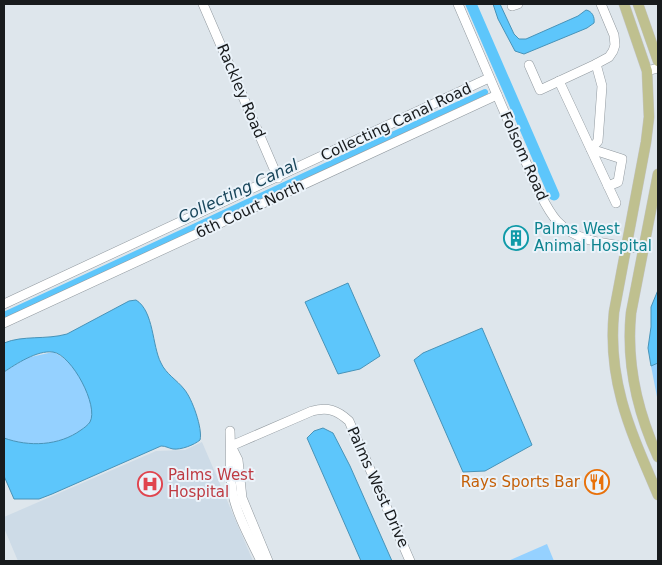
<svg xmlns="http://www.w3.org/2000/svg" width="662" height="565" font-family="'DejaVu Sans',sans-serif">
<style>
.built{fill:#cddbe7}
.green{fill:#95d1ff}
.water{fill:#5dc6fb;stroke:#4893b8}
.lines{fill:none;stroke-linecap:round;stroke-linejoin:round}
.canal{stroke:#5dc6fb;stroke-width:6}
.river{stroke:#5dc6fb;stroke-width:11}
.minor-casing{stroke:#91999f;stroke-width:10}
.major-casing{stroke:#c3c4c4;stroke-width:11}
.minor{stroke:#fff;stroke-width:9}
.major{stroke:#bfc08f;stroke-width:10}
.labels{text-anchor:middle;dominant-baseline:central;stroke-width:4;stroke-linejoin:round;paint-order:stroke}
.street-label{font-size:15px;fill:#181b1d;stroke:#ebf3fa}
.culture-label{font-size:15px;fill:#0d838f;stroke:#ebf3fa;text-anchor:start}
.health-label{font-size:15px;fill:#be3a42;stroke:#ebf3fa;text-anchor:start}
.food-label{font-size:15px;fill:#c56008;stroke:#ebf3fa;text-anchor:end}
.water-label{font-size:16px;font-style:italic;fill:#18455a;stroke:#ebf3fa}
</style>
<rect width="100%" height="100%" fill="#dee6ec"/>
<polygon class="built" points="202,442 253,561 18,561 4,528 4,517 156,451 185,450"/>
<g class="green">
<path d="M53,352C61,356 69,361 74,368C82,378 97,410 90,422C88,425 84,428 81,430C59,446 29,447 4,438V372L26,358Z"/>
<polygon points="658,363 658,402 651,366"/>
<polygon points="547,544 554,561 508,561"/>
</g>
<g class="water">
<path d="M493,4H500L514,34L519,39H526L578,16L586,10C592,11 595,17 594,23L587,28L524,54L515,51L498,19Z"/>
<polygon points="348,283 380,356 360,369 338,374 305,302"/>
<polygon points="658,290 658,363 651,366 648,348 651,327 651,307"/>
<path d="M136,300C154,311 152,346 161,363C166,374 177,380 184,389C192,398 203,429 200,440C194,445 181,450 173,449C168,448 166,446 161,446L52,494L39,499H14L4,476V438C29,447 59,446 81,430C84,428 88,425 90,422C99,406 72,355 53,352C37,350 16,364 4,372V343C23,335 46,340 67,334L129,301Z"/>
<polygon points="482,328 532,445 485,471 463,472 414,360 423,353"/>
<polygon points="323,428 333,433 350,466 392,561 361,561 307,438 314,431"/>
</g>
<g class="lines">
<polyline class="canal" points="4,315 485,92"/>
<polyline class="river" points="471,4 554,195"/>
<defs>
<g id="minor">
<polyline points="203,4 278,178"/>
<path d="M458,4L537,188C543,199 548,211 557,221C579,245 615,244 645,249"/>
<polyline points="512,6 518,4"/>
<polyline points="596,64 602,86 598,141 591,149 622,159 618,182 608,186"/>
<polyline points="529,65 540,90 596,64 609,57 613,51 615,45 614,35 601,4"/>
<polyline points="647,71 658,68"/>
<polyline points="559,81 616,203"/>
<polyline points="4,304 489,78"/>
<polyline points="4,323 497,95"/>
<path d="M230,431C231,451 229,470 232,489C235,512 251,540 261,561"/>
<path d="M231,446L312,411C328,407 337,410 349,421L410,561"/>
<polyline points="231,446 238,460 242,498 268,561"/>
</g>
<g id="major">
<path d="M624,4L647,71L649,117L646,142L614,312C607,382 631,432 658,495"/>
<polyline points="638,4 658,61"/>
<path d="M658,174L631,313C626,364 637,411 658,457"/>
</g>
</defs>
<use href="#minor" class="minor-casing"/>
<use href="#major" class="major-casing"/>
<use href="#minor" class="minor"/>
<use href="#major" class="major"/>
</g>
<defs>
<symbol id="building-ring" viewBox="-11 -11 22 22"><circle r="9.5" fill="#ebf3fa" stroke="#0f9aa8" stroke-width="1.5"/><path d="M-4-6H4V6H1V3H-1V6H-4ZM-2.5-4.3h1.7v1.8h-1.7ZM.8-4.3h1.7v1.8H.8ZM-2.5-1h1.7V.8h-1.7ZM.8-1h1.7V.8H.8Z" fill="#0f9aa8"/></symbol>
<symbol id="restaurant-ring" viewBox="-11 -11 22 22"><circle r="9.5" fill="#ebf3fa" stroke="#e8710a" stroke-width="1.5"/><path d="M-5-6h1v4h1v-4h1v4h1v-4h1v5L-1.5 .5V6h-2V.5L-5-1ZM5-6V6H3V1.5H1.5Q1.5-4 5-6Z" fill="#e8710a"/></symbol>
<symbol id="hospital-ring" viewBox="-11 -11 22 22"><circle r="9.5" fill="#ebf3fa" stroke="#e0444e" stroke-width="1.5"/><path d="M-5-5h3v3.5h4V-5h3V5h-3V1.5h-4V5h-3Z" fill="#e0444e"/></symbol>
</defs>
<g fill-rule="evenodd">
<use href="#building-ring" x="502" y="224" width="28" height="28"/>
<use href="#restaurant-ring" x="583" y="468" width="28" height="28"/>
<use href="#hospital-ring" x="136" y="470" width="28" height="28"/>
</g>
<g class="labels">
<g class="street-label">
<text transform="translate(241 91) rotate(67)">Rackley Road</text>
<text transform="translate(396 122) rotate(-25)">Collecting Canal Road</text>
<text transform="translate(524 156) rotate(66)">Folsom Road</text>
<text transform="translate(250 209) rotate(-25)">6th Court North</text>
<text transform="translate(378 487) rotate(66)">Palms West Drive</text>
</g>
<g class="culture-label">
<text x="534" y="229">Palms West<tspan x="534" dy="17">Animal Hospital</tspan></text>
</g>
<g class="health-label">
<text x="168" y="475">Palms West<tspan x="168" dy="17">Hospital</tspan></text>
</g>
<g class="food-label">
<text x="580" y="482">Rays Sports Bar</text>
</g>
<g class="water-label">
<text transform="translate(238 191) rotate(-25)">Collecting Canal</text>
</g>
</g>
<rect width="662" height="565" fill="none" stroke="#181b1d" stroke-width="10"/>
</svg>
